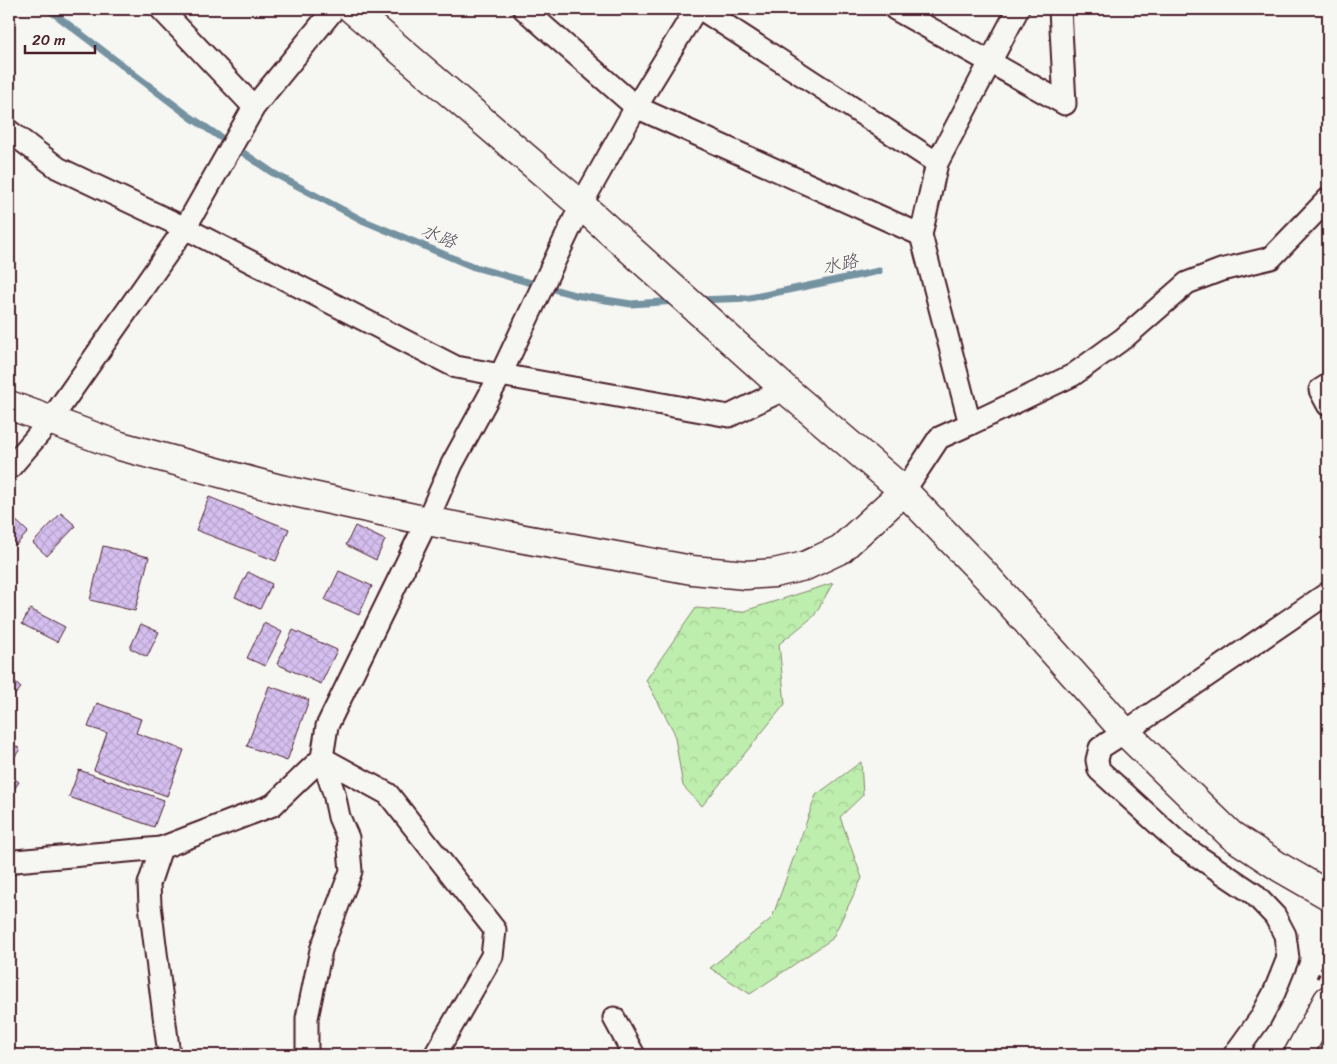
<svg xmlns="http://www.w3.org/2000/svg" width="1337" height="1064" font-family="Sriracha,'Klee One',sans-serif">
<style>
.forest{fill:url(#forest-crowns);stroke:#84866c}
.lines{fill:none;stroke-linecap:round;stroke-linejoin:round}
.stream{stroke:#7592a1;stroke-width:7}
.building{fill:url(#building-cross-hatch);stroke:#4a1f2b}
.street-casing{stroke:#4a1f2b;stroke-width:25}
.secondary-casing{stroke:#4a1f2b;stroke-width:31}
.highway-casing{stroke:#4a1f2b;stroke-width:31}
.path{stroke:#4a1f2b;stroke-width:3;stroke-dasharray:5 4;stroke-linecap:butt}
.street{stroke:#f6f6f2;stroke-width:21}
.secondary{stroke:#f6f6f2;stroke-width:28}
.highway{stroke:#f6f6f2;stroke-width:28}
.labels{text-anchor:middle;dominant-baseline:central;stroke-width:4;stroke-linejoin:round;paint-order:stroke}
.water-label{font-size:18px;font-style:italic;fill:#5c4f5c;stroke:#f6f6f2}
</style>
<defs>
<pattern id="forest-crowns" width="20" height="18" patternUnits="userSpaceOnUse" patternTransform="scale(1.25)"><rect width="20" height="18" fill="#bdeead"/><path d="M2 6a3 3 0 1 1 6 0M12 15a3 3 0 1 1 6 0" fill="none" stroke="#a4cc95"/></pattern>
<pattern id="building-cross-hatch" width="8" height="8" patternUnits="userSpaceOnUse" patternTransform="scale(1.25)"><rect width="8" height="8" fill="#d4bfef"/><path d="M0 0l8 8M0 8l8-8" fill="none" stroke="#b8a4cd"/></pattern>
</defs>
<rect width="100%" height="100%" fill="#f6f6f2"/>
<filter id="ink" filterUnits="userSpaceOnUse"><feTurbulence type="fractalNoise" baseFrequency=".02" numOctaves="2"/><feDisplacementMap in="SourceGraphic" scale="10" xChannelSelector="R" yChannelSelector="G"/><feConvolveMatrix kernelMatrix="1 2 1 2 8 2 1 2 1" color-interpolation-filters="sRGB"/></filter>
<g filter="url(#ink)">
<g class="forest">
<polygon points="833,583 814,616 779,644 785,704 702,806 683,786 674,732 646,680 696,608 741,612"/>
<polygon points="861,762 863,795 840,817 862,878 832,939 750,994 710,968 772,918 816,795"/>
</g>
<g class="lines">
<g class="stream">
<polyline points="48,9 189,116 273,173 362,220 474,267 575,295 631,304 677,301"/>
<polyline points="697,300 750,298 879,271"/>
</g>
</g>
<g class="building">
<polygon points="209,497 289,529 276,561 196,530"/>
<polygon points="61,513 76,526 47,556 33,543"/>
<polygon points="9,514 28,532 16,545 9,538"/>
<polygon points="355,526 385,540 376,560 346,545"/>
<polygon points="103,546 149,557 135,611 90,600"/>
<polygon points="339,571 372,586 359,615 325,600"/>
<polygon points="248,572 272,584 260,609 235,597"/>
<polygon points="30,609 65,627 57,642 22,624"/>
<polygon points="264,623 282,632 265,666 247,658"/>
<polygon points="141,624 159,632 147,657 130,648"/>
<polygon points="293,630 337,650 321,684 277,664"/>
<polygon points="9,677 21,688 9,701"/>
<polygon points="269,686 309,700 287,761 247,746"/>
<polygon points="97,703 141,719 136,733 184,750 167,796 94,770 107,733 88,727"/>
<polygon points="9,741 20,749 9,765"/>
<polygon points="79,770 164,800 154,827 69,797"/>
<polygon points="9,775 19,782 9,797"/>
</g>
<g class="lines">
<defs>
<g id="street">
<polyline points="161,9 254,107"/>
<polyline points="524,9 636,107 921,235"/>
<polyline points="701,9 937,163"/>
<polyline points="895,9 1065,104 1060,9"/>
<polyline points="9,131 58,168 185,228 456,367 729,416 785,389"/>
<polyline points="1328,385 1320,390 1328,405"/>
<polyline points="970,424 1073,375 1124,338 1187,283 1221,270 1271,258 1328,199"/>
<polyline points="9,469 50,421 185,228 254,107 334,9"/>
<polyline points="904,491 939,438 970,424 921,235 937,163 1018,9"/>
<polyline points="322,758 388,794 495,930 492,956 435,1055"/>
<polyline points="9,864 15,861 161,848"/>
<polyline points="614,1018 634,1055"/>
<polyline points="169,1055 150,905 149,884 161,848 273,805 322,758 327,726 427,521 452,464 501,374 581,205 636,107 696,9"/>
<polyline points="307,1055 307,1018 321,950 351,871 348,838 339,817 334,793 322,758"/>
<polyline points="1234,1055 1260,1019 1274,993 1288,958 1285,935 1275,916 1254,894 1181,845 1099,770 1097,760 1100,748 1125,732 1328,593"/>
</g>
<g id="secondary">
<polyline points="352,9 581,205 785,389 904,491 987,577 1125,732 1231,835 1281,868 1328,895"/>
<polyline points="9,405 120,446 280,489 427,521 692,570 746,575 774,573 805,566 841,549 904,491"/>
</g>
<polyline id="highway" points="1298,1055 1328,1000"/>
</defs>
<use href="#street" class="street-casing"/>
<use href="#secondary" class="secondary-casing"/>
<use href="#highway" class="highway-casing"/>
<polyline class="path" points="1317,978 1328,957"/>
<use href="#street" class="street"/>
<use href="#secondary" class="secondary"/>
<use href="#highway" class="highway"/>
</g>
</g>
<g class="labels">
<g class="water-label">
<text transform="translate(439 236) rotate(23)">水路</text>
<text transform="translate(840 264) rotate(-12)">水路</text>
</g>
</g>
<rect width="1337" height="1064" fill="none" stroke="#f6f6f2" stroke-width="30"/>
<rect x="15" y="15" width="1307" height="1034" fill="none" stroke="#4a1f2b" stroke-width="2" filter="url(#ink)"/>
<path d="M25 45v8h70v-8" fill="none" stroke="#4a1f2b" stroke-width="2.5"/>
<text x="32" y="45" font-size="15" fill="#4a1f2b" stroke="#f6f6f2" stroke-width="4" paint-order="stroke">20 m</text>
</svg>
